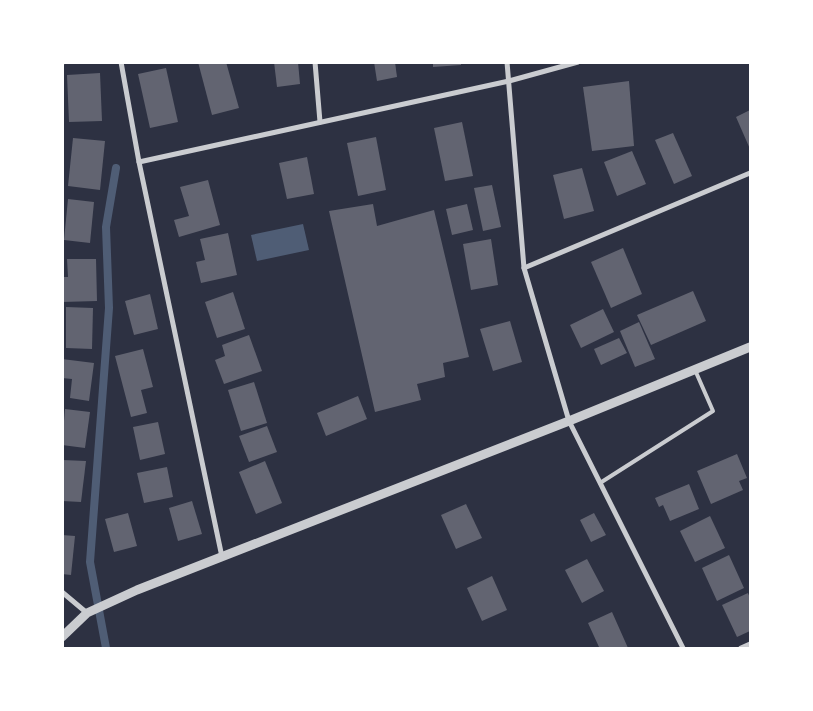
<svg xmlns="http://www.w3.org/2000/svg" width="813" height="711" font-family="'Public Sans',sans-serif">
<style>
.water{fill:#4f5d75}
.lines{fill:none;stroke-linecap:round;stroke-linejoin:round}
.stream{stroke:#4f5d75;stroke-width:8}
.building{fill:#626471}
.service{stroke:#caccd0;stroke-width:4}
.minor{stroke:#caccd0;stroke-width:5}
.tertiary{stroke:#caccd0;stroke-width:9}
</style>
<rect width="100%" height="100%" fill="#2d3142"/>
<polygon class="water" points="303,224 309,250 257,261 251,235"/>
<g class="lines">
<polyline class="stream" points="106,648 90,562 109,308 106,227 116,168"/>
</g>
<g class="building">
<polygon points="198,62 226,62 239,108 212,115"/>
<polygon points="274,62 298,62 300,84 277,87"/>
<polygon points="374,62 395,62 397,77 377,81"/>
<polygon points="433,62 461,62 461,65 433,67"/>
<polygon points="166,68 178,122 150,128 138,74"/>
<polygon points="100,73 102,121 69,122 67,75"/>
<polygon points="629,81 634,146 592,151 583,87"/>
<polygon points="750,110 750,149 736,117"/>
<polygon points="462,122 473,176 445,181 434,128"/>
<polygon points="673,133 692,176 674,184 655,140"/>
<polygon points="376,137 386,190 358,196 347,143"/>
<polygon points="73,138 105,141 100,190 68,186"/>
<polygon points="632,151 646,184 617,196 604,162"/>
<polygon points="307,157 314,194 287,199 279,163"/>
<polygon points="582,168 594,211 564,219 553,175"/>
<polygon points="208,180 220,225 179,237 174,220 189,216 180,187"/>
<polygon points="492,185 501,227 483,231 474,188"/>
<polygon points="68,199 94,202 90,243 64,240"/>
<polygon points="373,204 377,226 434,210 469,357 443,363 445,377 417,384 421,400 375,412 329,211"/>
<polygon points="467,204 473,230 452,235 446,209"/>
<polygon points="228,233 237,275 201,283 196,262 205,260 200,239"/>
<polygon points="491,239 498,285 471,290 463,244"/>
<polygon points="623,248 642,294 611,308 591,262"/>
<polygon points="67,259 96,259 97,301 62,302 62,277 68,277"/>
<polygon points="693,291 706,321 651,345 637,315"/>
<polygon points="233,292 245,329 217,338 205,302"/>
<polygon points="150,294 158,329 134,335 125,301"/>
<polygon points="66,307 93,308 92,349 66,348"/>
<polygon points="603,309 614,332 581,348 570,325"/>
<polygon points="510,321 522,362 493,371 480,329"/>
<polygon points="639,322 655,359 635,367 620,331"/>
<polygon points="249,335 262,371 224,384 215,360 225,356 222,345"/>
<polygon points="619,338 627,353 601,365 594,349"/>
<polygon points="143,349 153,387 141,390 147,413 131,417 115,356"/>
<polygon points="62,359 94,363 89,401 70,398 72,379 62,378"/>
<polygon points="254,382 267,423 241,431 228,390"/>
<polygon points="358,396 367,419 326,436 317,413"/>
<polygon points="65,409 90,412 85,448 62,445"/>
<polygon points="158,422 165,454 140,460 133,427"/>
<polygon points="267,426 277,452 249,462 239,436"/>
<polygon points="737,454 747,478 739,481 743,490 711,504 697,471"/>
<polygon points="62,460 86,461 81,502 62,501"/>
<polygon points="265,461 282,503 256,514 239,472"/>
<polygon points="167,467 173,497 144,503 137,473"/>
<polygon points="689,484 699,509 670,521 663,505 659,507 655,498"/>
<polygon points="192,501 202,534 178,541 169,508"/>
<polygon points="466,504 482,538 456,549 441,515"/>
<polygon points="128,513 137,546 114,552 105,519"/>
<polygon points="594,513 606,535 591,542 580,520"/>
<polygon points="710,516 725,548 695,562 680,531"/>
<polygon points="62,535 75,536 71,575 62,574"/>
<polygon points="729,555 744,588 717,601 702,568"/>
<polygon points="587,559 604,591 582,603 565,570"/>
<polygon points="492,576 507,610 482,621 467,588"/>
<polygon points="748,593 750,598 750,631 737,637 722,605"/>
<polygon points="612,612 628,648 596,648 599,647 588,623"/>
</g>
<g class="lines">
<polyline class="service" points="600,483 713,411 695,370"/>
<g class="minor">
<polyline points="121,62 139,162 222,557"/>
<polyline points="315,62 320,122"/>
<polyline points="507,62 524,268 569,421 683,648"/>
<polyline points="62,63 63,62"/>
<polyline points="139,162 509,81 578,62"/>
<polyline points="524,268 750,173"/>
<polyline points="62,592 87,613"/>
<polyline points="741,648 750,644"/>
</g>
<polyline class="tertiary" points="62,637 87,613 137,590 569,421 750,347"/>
</g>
<rect width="813" height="711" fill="none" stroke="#ffffff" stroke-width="128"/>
</svg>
